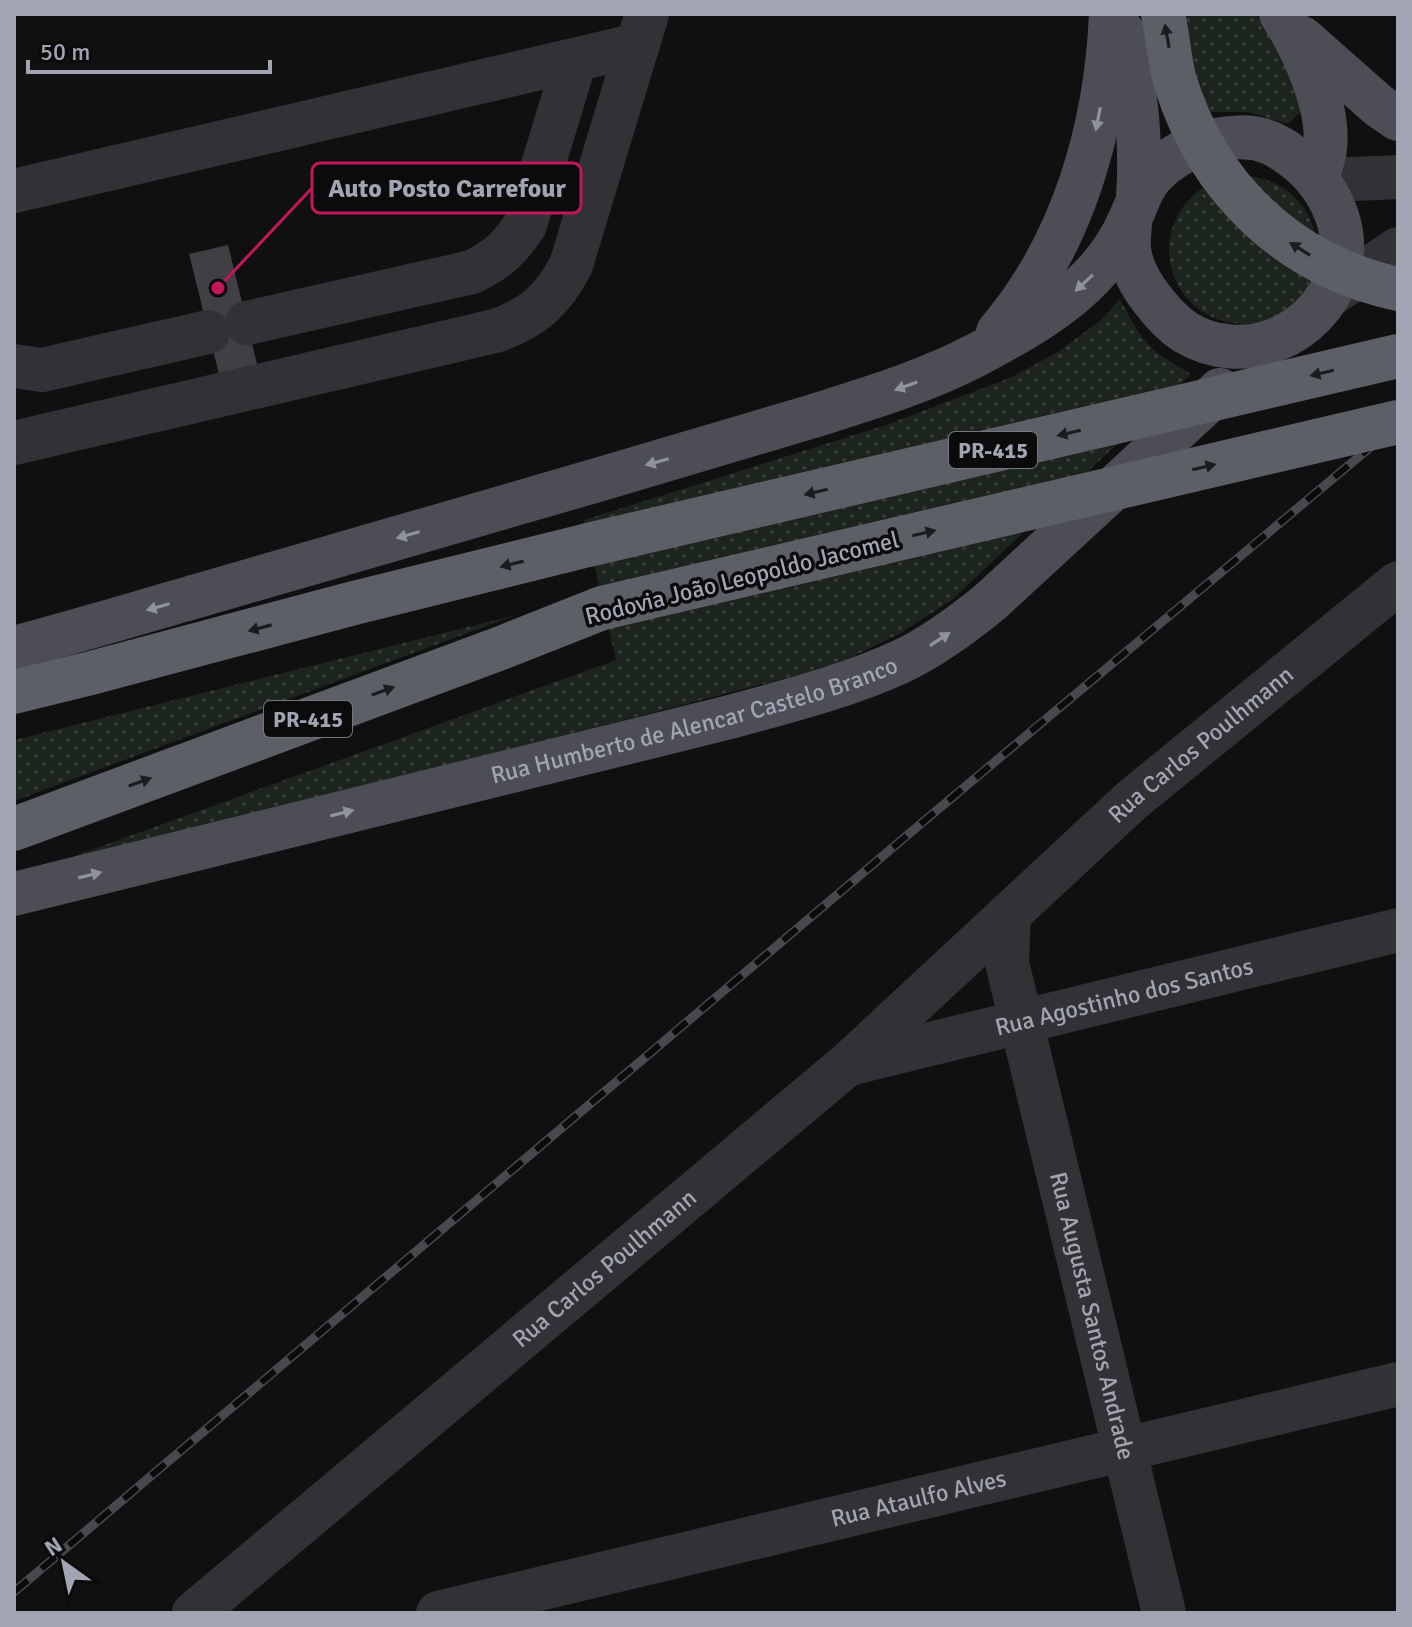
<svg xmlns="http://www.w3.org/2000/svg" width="1412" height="1627" font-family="Signika,sans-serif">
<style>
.grass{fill:url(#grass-dots)}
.building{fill:#3f3f44}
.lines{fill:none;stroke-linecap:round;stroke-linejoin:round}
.minor{stroke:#313136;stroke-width:44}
.major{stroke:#4d4e55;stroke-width:44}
.highway{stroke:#5d5f67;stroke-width:44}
.rail-casing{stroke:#48494f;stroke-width:9}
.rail{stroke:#0b0b0c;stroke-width:6;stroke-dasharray:18;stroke-linecap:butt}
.highway-bridge{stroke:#5d5f67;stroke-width:44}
.oneway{fill:#1b1c1e}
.oneway2{fill:#90939f}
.labels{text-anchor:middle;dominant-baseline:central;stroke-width:7;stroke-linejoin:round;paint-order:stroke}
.shield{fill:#0b0b0c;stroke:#747680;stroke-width:2}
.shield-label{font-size:22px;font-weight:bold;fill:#a1a4b2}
.street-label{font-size:24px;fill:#a1a4b2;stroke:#0b0b0c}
.leader{fill:none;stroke:#c2185b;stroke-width:3}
.callout-dot{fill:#c2185b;stroke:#0b0b0c;stroke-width:3}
.callout{fill:#0b0b0c;stroke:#c2185b;stroke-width:3}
.callout-label{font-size:26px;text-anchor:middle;font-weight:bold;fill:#a1a4b2}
</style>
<defs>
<pattern id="grass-dots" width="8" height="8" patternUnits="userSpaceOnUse" patternTransform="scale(2)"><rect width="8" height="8" fill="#1c241e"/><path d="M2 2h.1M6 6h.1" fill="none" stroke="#3a413c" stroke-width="1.8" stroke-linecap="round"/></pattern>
</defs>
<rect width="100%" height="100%" fill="#101011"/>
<g class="grass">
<polygon points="1180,14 1256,14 1272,39 1306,106 1288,124 1248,112 1206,112"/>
<circle cx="1243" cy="250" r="74"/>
<path d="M1120,299C1128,314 1136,331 1148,344C1160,357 1177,365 1191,374L952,600L899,634L833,666L14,878L616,660L584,520L886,425L1012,377L1058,352L1101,320Z"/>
<polygon points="516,615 14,801 14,740"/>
</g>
<polygon class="building" points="228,245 260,376 222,386 189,254"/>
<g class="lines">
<g class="minor">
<polyline points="1317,178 1355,179 1398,177"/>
<polyline points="14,191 638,45"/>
<polyline points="1330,295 1398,249"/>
<path d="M247,323L472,272C498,259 509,249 525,225L575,60"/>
<polyline points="14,366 42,370 208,332"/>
<path d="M14,443L495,331C533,318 553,300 571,265L647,14"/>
<path id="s1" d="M1009,914L1007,963L1164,1613"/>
<path id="s2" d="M852,1063L1398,930"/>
<path id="s3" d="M194,1613L849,1063L1132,800L1398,583"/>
<path id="s4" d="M438,1613L1398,1384"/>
</g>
<g class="major">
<path d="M1281,14C1303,48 1330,107 1325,148C1324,158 1320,168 1317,178"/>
<path d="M1123,32C1136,87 1142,141 1138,197"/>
<polyline points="1302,38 1379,106 1398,119"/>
<path d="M998,332C1073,244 1106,128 1111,14"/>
<path d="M14,648C78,631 141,612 204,594C334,556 464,519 594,481C666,460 738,439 810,417C867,399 925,382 978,354C1018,333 1063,308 1094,274C1108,259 1122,238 1130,219C1137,205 1140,190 1151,177C1167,159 1191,145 1215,140C1229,137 1248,136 1262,140C1277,144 1290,154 1302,164C1332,191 1351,233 1338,274C1317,337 1243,367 1185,332C1173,324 1161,311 1152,299C1141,285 1131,267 1129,249C1128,240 1130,229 1130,220"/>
<path id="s5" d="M14,894L730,717C788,701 849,686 904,660C935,645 963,624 990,602L1220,390"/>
</g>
<g class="highway">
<polyline points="14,692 91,673 354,603 588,545"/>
<polyline points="14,829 501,648 602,608"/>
</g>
<defs>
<polyline id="rail" points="14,1592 917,827 1398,424"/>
</defs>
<use href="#rail" class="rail-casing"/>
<use href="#rail" class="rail"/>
<g class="highway-bridge">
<path d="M1163,14C1168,36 1169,59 1175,81C1208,188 1288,265 1398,289"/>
<polyline points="588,545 1398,356"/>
<polyline points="602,608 1398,422"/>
</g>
</g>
<defs><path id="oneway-solid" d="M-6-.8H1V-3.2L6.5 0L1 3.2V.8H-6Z" transform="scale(2)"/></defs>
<g class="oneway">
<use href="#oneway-solid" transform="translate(1167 36) rotate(-100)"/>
<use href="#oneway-solid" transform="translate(1300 249) rotate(-148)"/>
<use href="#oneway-solid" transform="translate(1322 373) rotate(167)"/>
<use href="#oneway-solid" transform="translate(1069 433) rotate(167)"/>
<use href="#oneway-solid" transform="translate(1204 467) rotate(-13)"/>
<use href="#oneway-solid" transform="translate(816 492) rotate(167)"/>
<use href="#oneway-solid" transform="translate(924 533) rotate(-13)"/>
<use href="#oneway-solid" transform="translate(512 564) rotate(166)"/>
<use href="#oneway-solid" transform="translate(260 628) rotate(165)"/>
<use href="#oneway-solid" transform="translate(383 691) rotate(-20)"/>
<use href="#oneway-solid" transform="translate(140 782) rotate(-20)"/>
</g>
<g class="oneway2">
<use href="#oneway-solid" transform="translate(1098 119) rotate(101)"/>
<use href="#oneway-solid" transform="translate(1084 283) rotate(137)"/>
<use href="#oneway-solid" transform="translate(906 386) rotate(160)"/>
<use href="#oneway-solid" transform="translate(657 462) rotate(164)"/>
<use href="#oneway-solid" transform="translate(408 535) rotate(164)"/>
<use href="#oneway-solid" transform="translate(158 607) rotate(164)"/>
<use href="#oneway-solid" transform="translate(940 639) rotate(-33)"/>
<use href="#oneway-solid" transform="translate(342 813) rotate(-14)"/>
<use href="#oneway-solid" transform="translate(90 875) rotate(-14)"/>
</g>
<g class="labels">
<g class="shield">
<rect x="949" y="432" width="88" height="36" rx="6"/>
<rect x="264" y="701" width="88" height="36" rx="6"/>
</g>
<g class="shield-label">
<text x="993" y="450">PR-415</text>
<text x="308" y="719">PR-415</text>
</g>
<g class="street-label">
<text transform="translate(742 578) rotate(-14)">Rodovia João Leopoldo Jacomel</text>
<text stroke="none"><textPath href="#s5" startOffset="702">Rua Humberto de Alencar Castelo Branco</textPath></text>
<text stroke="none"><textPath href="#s3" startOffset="1330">Rua Carlos Poulhmann</textPath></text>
<text stroke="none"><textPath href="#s2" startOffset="280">Rua Agostinho dos Santos</textPath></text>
<text stroke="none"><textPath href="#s3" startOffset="536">Rua Carlos Poulhmann</textPath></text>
<text stroke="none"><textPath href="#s1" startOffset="412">Rua Augusta Santos Andrade</textPath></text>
<text stroke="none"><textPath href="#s4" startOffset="494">Rua Ataulfo Alves</textPath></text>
</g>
</g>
<path class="leader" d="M218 288L312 188"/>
<circle class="callout-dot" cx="218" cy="288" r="8"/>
<rect class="callout" x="312" y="163" width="269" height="50" rx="8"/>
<g class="callout-label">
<text x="447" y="197">Auto Posto Carrefour</text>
</g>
<rect width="1412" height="1627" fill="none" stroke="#a1a4b2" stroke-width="32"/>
<g transform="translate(64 1563) rotate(327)" stroke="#0b0b0c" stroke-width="6" paint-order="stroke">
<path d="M0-6L14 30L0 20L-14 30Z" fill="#a1a4b2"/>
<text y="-12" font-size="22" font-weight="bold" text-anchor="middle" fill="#a1a4b2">N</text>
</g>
<path d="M28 60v12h242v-12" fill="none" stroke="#a1a4b2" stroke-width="4"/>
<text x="40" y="60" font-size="24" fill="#a1a4b2" stroke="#0b0b0c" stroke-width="6" paint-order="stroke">50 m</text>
</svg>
